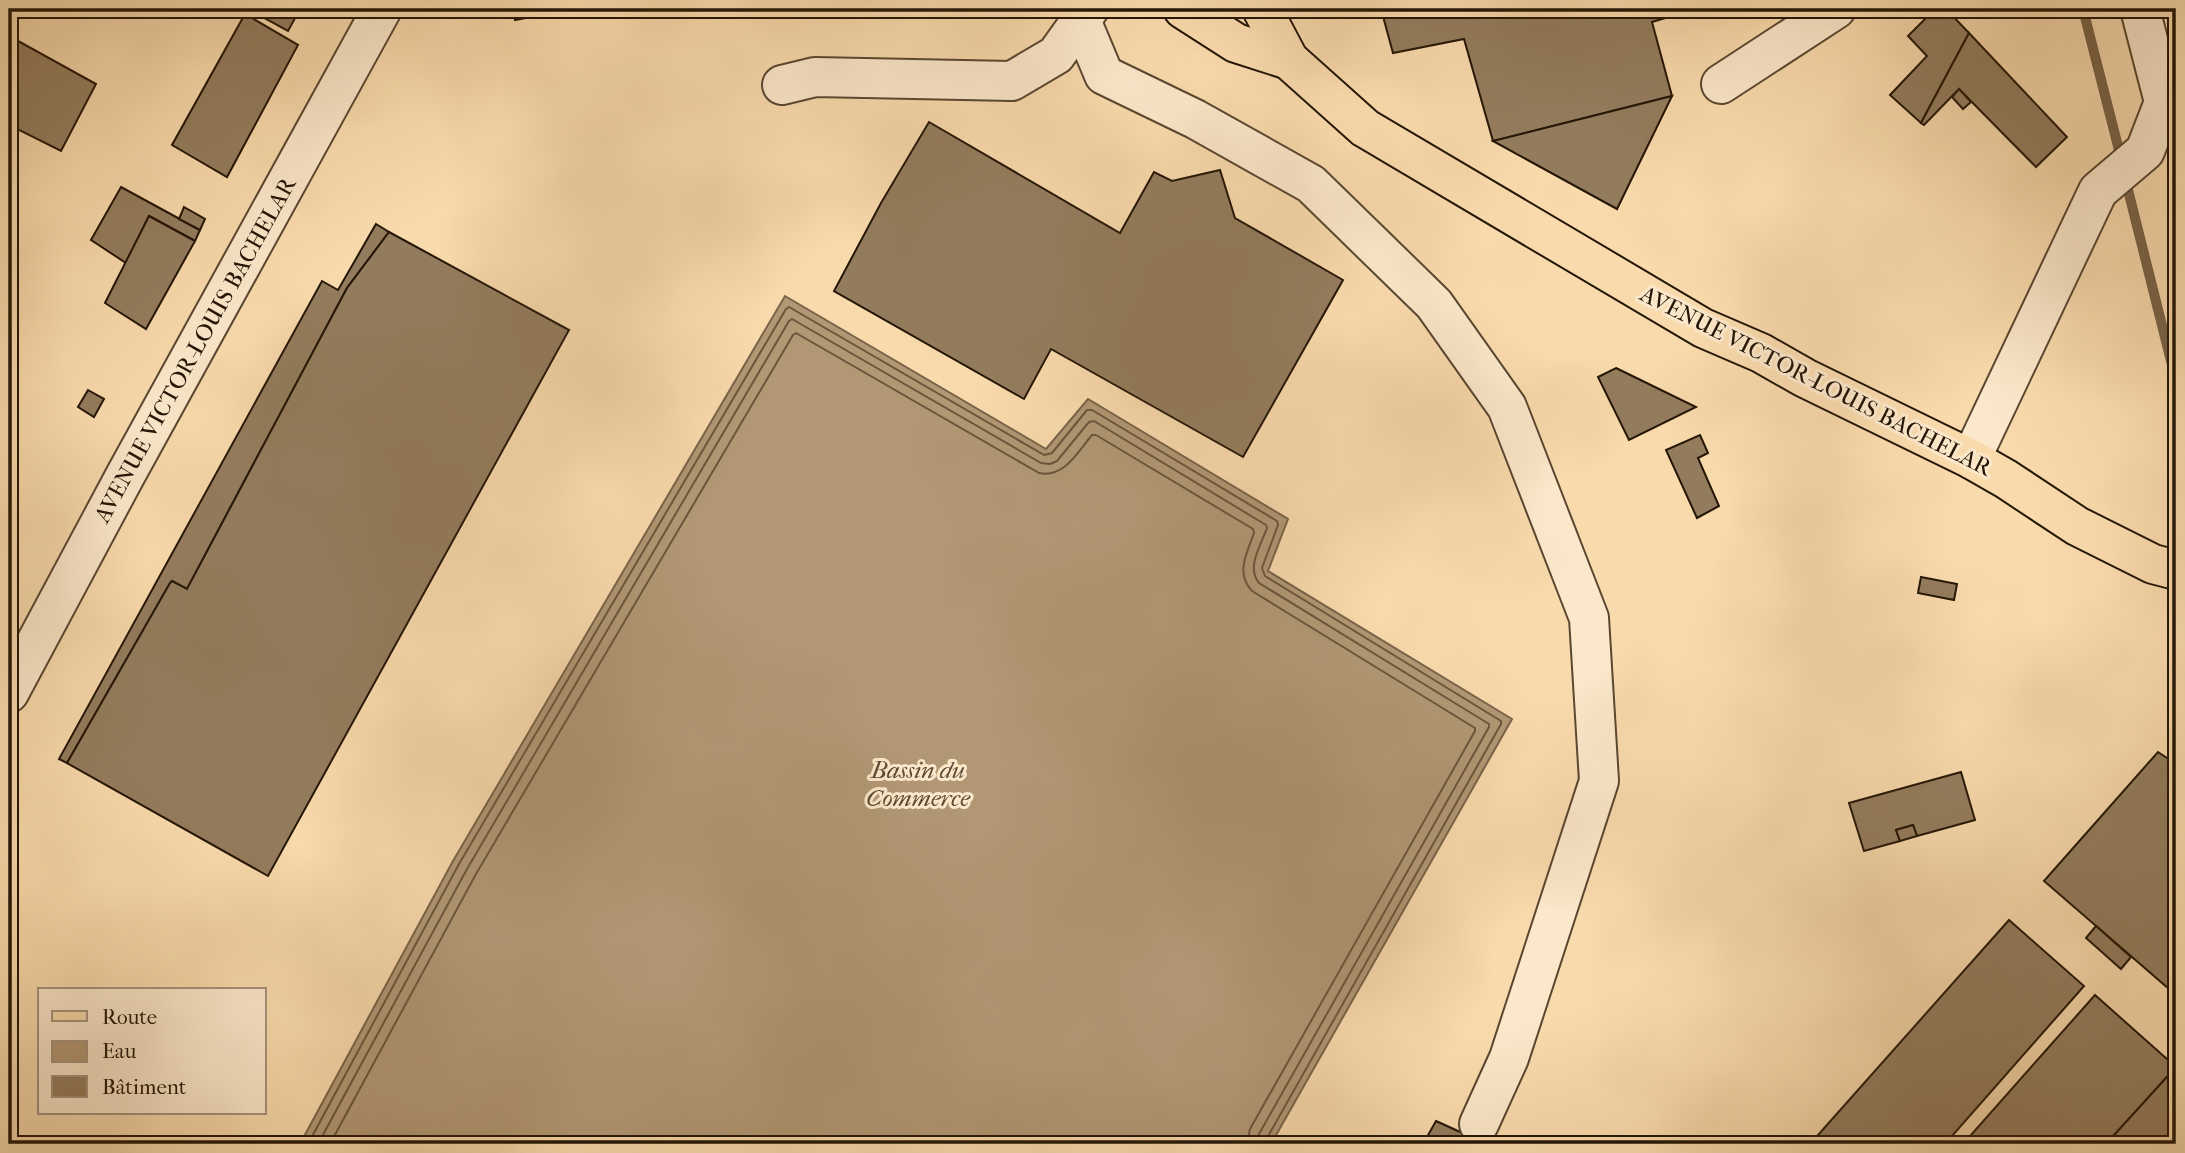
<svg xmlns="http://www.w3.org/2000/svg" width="2185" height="1153" font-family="'IM FELL French Canon',serif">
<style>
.water{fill:#b19774;stroke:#796348;stroke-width:2}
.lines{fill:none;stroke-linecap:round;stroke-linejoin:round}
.shore{stroke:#6a563d;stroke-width:2}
.stream{stroke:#796348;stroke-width:10}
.building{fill:#937c5d;stroke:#241606;stroke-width:2}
.minor-casing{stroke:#594730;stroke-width:42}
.major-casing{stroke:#241606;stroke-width:42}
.minor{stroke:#fbe7ca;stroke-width:38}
.major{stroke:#f9daad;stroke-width:38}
.labels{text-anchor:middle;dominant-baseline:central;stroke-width:6;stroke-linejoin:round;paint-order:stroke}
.street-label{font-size:23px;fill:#241606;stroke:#fbe7ca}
.water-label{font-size:24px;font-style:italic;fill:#5c4a32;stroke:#fbe7ca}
</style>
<rect width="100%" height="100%" fill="#f9daad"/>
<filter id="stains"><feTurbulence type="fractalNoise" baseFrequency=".00286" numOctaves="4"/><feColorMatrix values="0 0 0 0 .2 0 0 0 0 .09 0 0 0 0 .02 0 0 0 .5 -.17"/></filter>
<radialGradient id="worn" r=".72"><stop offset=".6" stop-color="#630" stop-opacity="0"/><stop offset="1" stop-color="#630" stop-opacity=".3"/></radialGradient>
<polygon class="water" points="785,296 1046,449 1088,399 1288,519 1268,571 1512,719 1271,1144 300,1144 453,861"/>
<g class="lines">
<g class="shore">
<polyline points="308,1144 459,864 786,309 789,307 1044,455 1052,453 1087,410 1092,410 1277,521 1278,525 1262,568 1265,576 1501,721 1501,724 1267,1138 1266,1144"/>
<path d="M318,1144L467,869L789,321L792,319L1041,463L1050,464L1057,461L1089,422L1094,421L1266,525L1267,528C1261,545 1246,567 1259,583L1489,724V727L1259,1134L1257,1144"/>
<path d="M330,1144L476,874L793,335L796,333L1039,473C1064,478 1077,453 1092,435H1096L1253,529L1254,533C1247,553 1235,573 1252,591L1475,728V731L1250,1129L1247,1144"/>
</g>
<g class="stream">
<polyline points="2083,9 2122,162"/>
<polyline points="2125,178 2176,381"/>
</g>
</g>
<g class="building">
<polygon points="248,9 300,9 288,31"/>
<polygon points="512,9 572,9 515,20"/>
<polygon points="1381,9 1689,9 1689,11 1652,22 1672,96 1493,141 1464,39 1393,53"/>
<polygon points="1935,9 1946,9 1969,33 1921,123 1890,95 1927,56 1908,36"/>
<polygon points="245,14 298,45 227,177 172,145"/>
<polygon points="1969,33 2067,137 2036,167 1959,89 1924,125 1921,123"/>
<polygon points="9,36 96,84 61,151 9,125"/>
<polygon points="1959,89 1971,102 1963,109 1952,97"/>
<polygon points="1672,96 1617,209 1493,141"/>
<polygon points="929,122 1120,233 1154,172 1172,181 1220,170 1235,218 1343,280 1243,457 1051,349 1024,399 834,291 881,203"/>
<polygon points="121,187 200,230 195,241 149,216 126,263 91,240"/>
<polygon points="184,207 205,219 200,230 179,219"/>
<polygon points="149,216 195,241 146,329 105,303"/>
<polygon points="376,224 389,232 347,288 187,589 172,581 170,583 67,763 59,759 322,281 338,290"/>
<polygon points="389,232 569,330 268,876 67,763 170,583 172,581 187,589 347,288"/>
<polygon points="1616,368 1696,407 1629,440 1598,377"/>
<polygon points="88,390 104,399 94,417 78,407"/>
<polygon points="1700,435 1708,453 1698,458 1719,506 1697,518 1666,450"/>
<polygon points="1921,577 1957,584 1954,600 1918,593"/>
<polygon points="2158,752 2176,764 2176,995 2044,881"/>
<polygon points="1961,772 1975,820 1917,836 1913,825 1896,830 1900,841 1864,851 1849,803"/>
<polygon points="1913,825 1917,836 1900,841 1896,830"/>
<polygon points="2009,920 2084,986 1945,1144 1810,1144"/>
<polygon points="2096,926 2131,957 2121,969 2086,938"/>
<polygon points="2095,995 2176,1067 2106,1144 1963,1144"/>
<polygon points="2176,1067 2176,1144 2106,1144"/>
<polygon points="1436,1121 1480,1141 1478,1144 1423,1144"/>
</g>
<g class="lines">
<defs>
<g id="minor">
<polyline points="1081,20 1104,75 1195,119 1311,184 1434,304 1507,407 1589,618 1599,781 1509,1058 1479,1124"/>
<polyline points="1721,84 1836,9"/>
<polyline points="782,85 815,77 1012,81 1056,55 1089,9"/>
<polyline points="1971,459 2098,191 2145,151 2164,102 2140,9"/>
<polyline points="9,693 125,476 382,9"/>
</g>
<g id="major">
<polyline points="1183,9 1236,43 1289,60"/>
<polyline points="1262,9 1289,60 1365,128 1703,328 1761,353 1805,378 1971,459 2006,479 2077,526 2153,564 2176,570"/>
</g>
</defs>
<use href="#minor" class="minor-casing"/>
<use href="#major" class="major-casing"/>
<use href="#minor" class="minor"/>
<use href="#major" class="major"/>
</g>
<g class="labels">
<g class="street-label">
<text transform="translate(195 350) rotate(-61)">AVENUE VICTOR-LOUIS BACHELAR</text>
<text transform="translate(1816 381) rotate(27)">AVENUE VICTOR-LOUIS BACHELAR</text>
</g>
<g class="water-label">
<text x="918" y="770">Bassin du<tspan x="918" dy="28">Commerce</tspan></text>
</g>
</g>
<rect width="2185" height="1153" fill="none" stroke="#f9daad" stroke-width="35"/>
<rect x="10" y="10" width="2164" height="1132" fill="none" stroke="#241606" stroke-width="3.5"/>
<rect x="18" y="18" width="2150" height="1118" fill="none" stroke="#241606" stroke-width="2"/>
<rect x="38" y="988" width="228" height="126" fill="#fbe7ca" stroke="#a5937c" stroke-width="2"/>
<rect x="52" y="1011" width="35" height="10" fill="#f9daad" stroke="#a5937c" stroke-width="2"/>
<text x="102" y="1024" font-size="21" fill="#241606">Route</text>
<rect x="52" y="1041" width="35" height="21" fill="#b19774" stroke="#a5937c" stroke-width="2"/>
<text x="102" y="1058" font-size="21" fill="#241606">Eau</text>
<rect x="52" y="1076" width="35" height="21" fill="#937c5d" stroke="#a5937c" stroke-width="2"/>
<text x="102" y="1094" font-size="21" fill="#241606">Bâtiment</text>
<rect width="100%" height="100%" filter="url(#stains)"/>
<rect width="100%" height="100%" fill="url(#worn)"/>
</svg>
